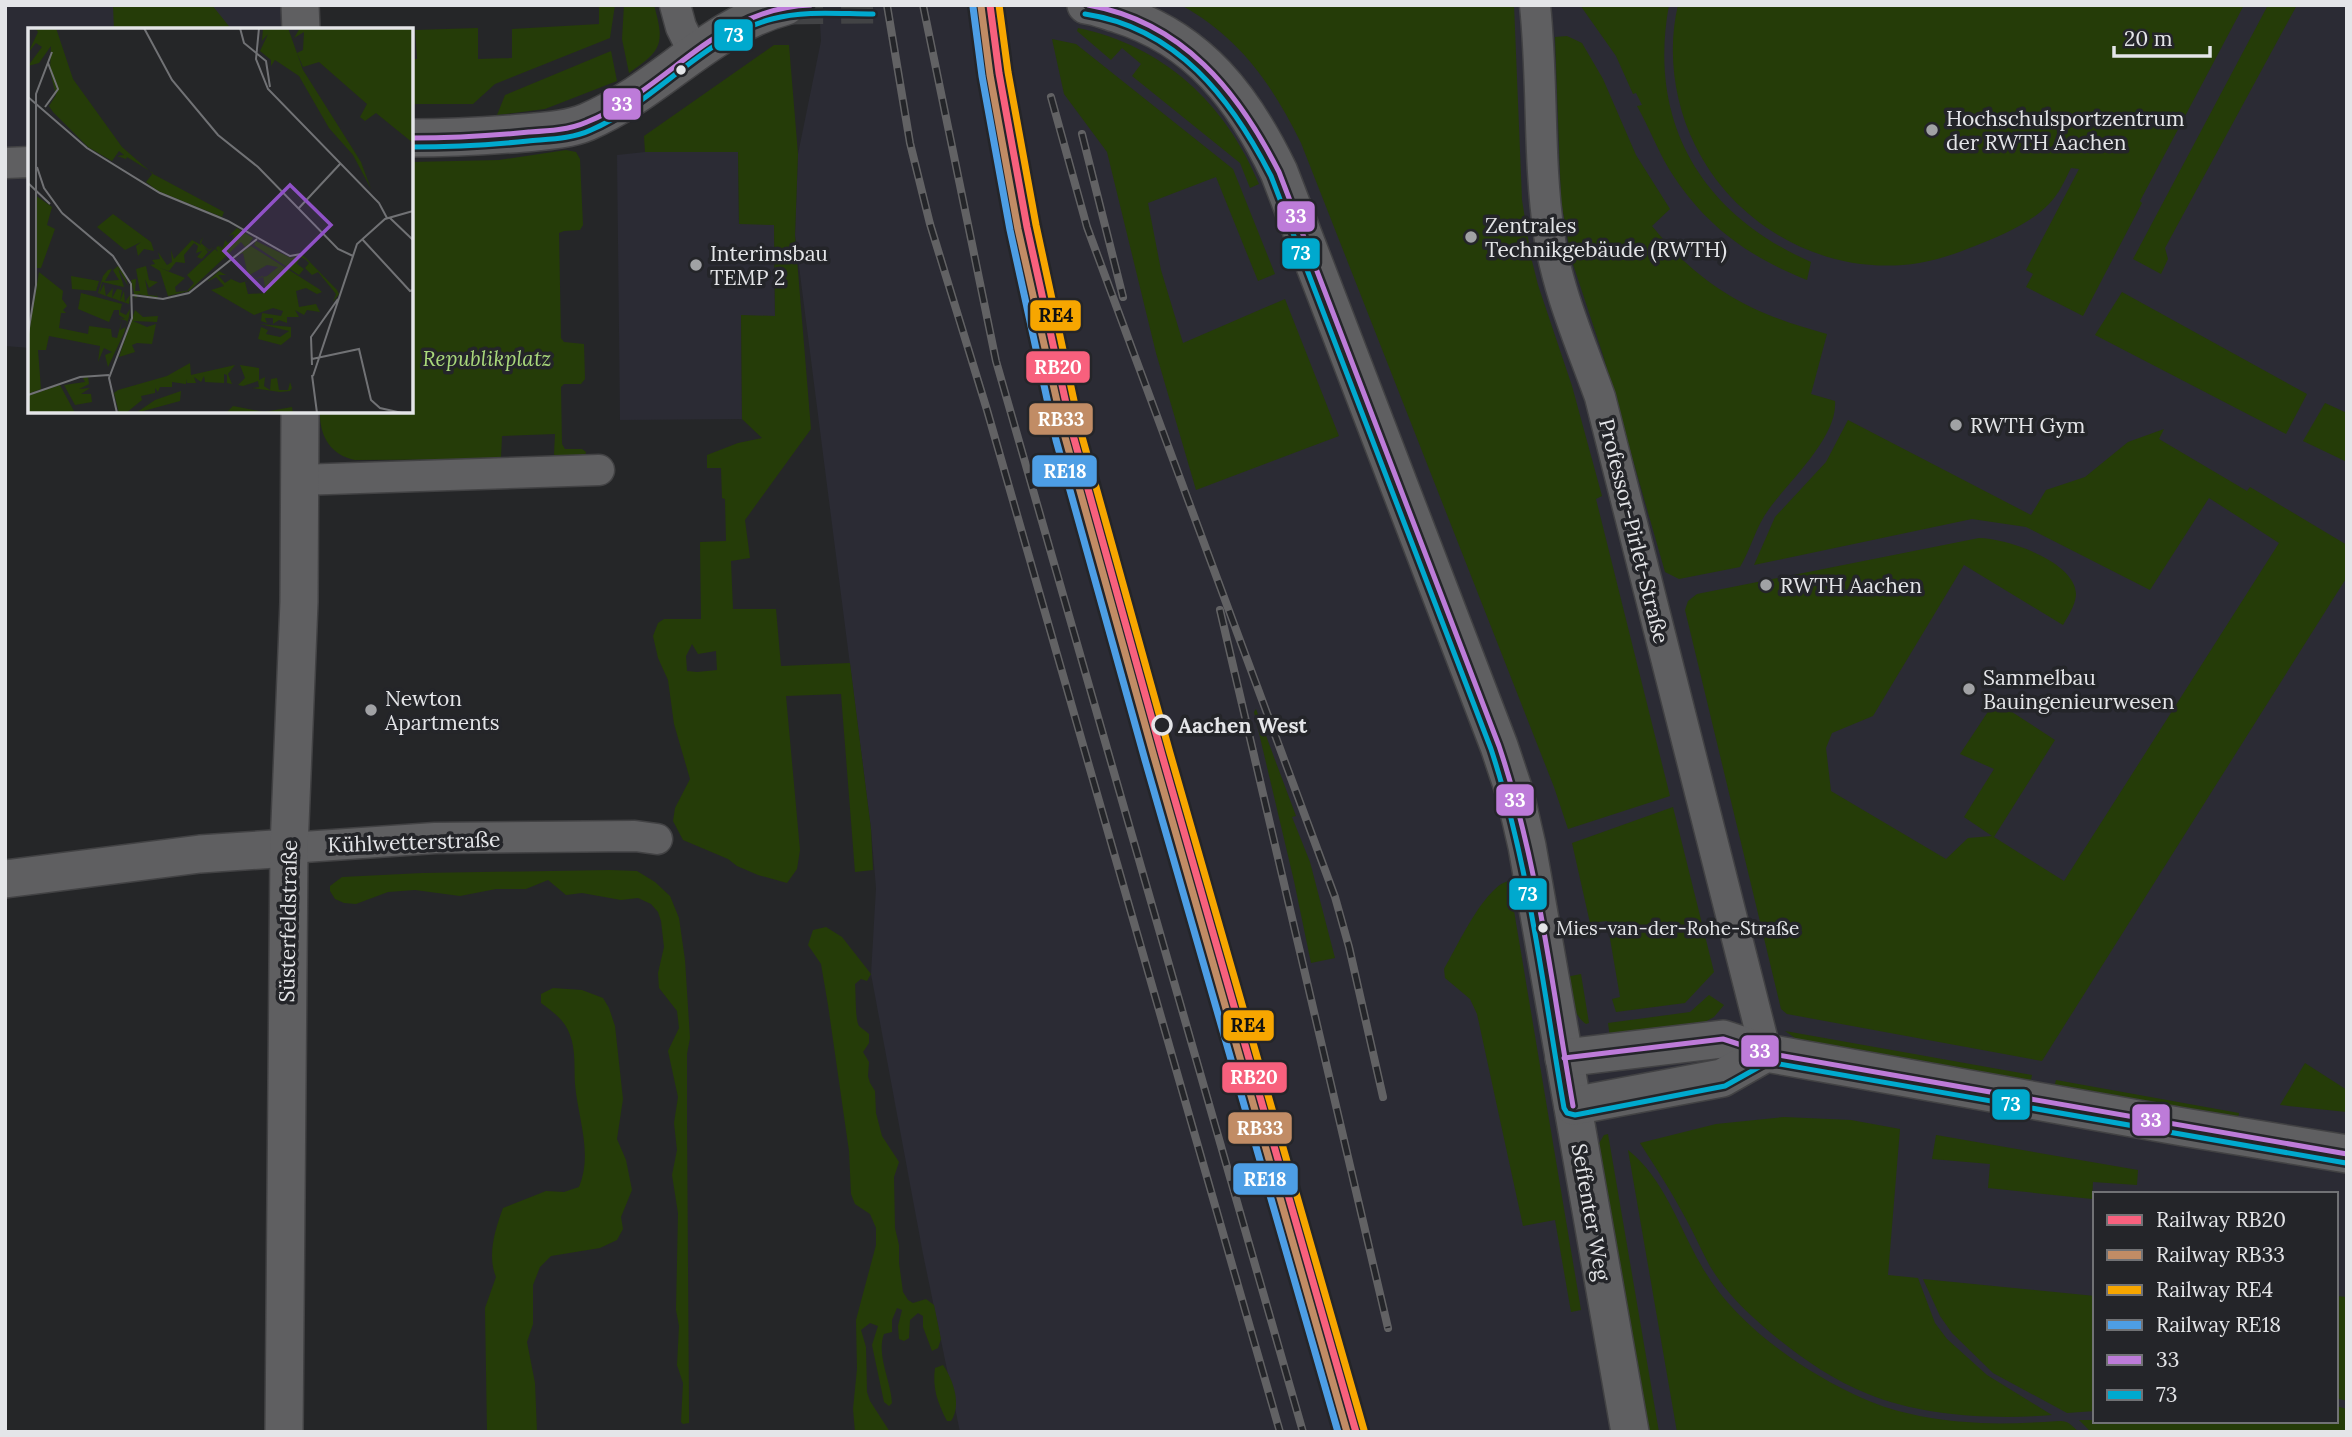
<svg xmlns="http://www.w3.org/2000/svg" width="2352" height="1437" font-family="Lora,serif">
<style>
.built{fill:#2b2b34;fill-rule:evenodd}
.green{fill:#253c08;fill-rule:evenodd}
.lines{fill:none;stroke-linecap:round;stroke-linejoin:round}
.tertiary-tunnel{stroke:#424345;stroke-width:37;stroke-dasharray:37 18;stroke-linecap:butt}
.minor-casing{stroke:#424244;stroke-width:33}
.tertiary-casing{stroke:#424244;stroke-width:40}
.minor{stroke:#5f5f61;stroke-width:30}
.tertiary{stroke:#5f5f61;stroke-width:37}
.rail-casing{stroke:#626264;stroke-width:8}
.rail{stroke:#242529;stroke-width:5;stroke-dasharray:16;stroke-linecap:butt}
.bus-1-casing{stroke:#242529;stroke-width:10}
.bus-2-casing{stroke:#242529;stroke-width:10}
.bus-1{stroke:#bd7bd9;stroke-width:5}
.bus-2{stroke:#00a9ce;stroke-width:5}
.rail-1-casing{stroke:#242529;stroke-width:12}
.rail-2-casing{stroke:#242529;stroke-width:12}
.rail-3-casing{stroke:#242529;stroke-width:12}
.rail-4-casing{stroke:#242529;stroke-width:12}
.rail-1{stroke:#f8607d;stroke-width:7}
.rail-2{stroke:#c18c65;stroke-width:7}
.rail-3{stroke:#f7a600;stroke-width:7}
.rail-4{stroke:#4d9ee5;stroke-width:7}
.bus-dot{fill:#e4e5e8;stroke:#242529;stroke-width:2.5}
.poi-dot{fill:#a1a2a5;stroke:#242529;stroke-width:2.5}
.stop-dot{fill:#242529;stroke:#e4e5e8;stroke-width:3.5}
.labels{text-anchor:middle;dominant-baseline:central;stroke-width:7;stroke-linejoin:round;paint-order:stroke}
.bus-label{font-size:19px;fill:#e4e5e8;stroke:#242529;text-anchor:start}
.poi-label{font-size:21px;fill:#e4e5e8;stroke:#242529;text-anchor:start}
.park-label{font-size:21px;font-style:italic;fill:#a9d97b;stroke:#242529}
.street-label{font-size:21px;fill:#e4e5e8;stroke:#242529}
.stop-label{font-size:21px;font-weight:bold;fill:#e4e5e8;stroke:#242529;text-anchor:start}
.inset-road{fill:none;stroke:#717275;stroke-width:2}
.view{fill:#9051c7;fill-opacity:0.15;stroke:#9051c7;stroke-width:3.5}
.inset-edge{fill:none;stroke:#e4e5e8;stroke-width:3.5}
.line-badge{stroke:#242529;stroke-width:2.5}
.badge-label{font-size:19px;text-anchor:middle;font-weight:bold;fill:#fff}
.pale-badge-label{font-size:19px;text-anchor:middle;font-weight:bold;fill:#111}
</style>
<rect width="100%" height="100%" fill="#252628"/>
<g class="built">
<polygon points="5,5 287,5 288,30 30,30 30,348 5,346"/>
<path d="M819,5H2347V1432H960L923,1254L871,974L876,888L871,829L795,235L798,154L821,41ZM2095,1194H2336V1421H2095Z"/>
<polygon points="645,152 738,152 739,224 774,224 775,317 741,316 742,419 620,420 617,155"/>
</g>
<g class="green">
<polygon points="113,5 212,5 232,30 114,30"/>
<polygon points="599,5 615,5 610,38 495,84 473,104 411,104 411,59 417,59 415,30 478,28 478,59 512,58 512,29 599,24"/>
<path d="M624,5H654C665,44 662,50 629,73L622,39Z"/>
<path d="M1181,5H1514L1522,200L1531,257L1538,285L1572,386L1602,496L1596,499L1670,796L1568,829L1554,787L1301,143C1272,84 1240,38 1181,5Z"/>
<path d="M1580,5H1669C1647,124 1703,215 1811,262L1807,280C1747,256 1704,225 1669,169C1657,149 1649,127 1637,106L1642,105L1636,93L1633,94L1616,56Z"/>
<path d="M1678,5H2244L2140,201L2142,203L2083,316L2026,287L2033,274L2026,270L2079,169L2071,168C2065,180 2059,194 2049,204C2030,224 2000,236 1975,246C1957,253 1938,260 1919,263C1827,278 1735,227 1695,145C1674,103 1667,51 1678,5Z"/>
<polygon points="2268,5 2297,5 2165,248 2168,259 2161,274 2133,259"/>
<path d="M1078,28C1164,46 1226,104 1259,184L1250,188L1240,163L1132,76L1141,64L1122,48L1111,60L1077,31Z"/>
<path d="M1567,36L1582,43L1603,79L1636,155L1670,209L1652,226C1701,287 1751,314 1827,334L1811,394L1835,401C1838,437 1789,481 1769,509C1756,526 1751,549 1740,567L1679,579L1665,572L1603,355L1571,258L1561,200L1555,37Z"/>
<polygon points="1052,39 1076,44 1233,169 1275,274 1258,281 1216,177 1148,203 1161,270 1183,343 1285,299 1339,436 1196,490 1156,353 1107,152 1064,94"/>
<path d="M774,45H789L798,154L795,235L811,429L745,520L750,558L731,561L733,609H776L781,666L850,663L871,829L873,870L855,872L841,694L786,696L800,850L797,869L787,883L758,875L737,866L728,859L683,840L673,821L675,808L690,779L674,724L668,680L658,658L653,636L658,623L664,619H701L700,542L726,541L725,499L722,498L721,468H707V455L738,443L762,438L742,419L741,315L775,316L774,225L739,224L738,152H645L644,136ZM692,644L698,654L716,651L717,670L697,672L687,671L686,656Z"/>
<polygon points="611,51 617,81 545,109 497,115 505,95"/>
<path d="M566,150L576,152L580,159L583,225L580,230L564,231L559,233L561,338L564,342L584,344L585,379L581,384H564L561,387L562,444L565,449H582L586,452L585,456L556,459L554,454L555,434L502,436L501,457L499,459L355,460C330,455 319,435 320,411H411V162L499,160Z"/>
<polygon points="2122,292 2307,394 2286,434 2095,335"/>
<polygon points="2325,403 2347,413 2347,462 2303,441"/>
<path d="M1848,420L2031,515L2046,490L2085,477L2128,442L2164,429L2159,439L2247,491L2250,487L2347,545V577L2042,1061L1787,1014L1781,1009L1685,610L1688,601L1697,594L1979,538C2006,538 2077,562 2076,595C2075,606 2068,616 2063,625L1964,565L1873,716L1832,733L1826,748L1831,791L1946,859L1968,838L1992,836L1964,817L1994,769L1960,754L1995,701L2055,740L1994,837L2064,881L2279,543L2209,498L2150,590L2026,527L1972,519L1754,565L1775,517L1826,462Z"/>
<polygon points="1256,709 1296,816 1292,817 1310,862 1335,958 1311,963 1294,881 1254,712"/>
<polygon points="1673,807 1714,972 1685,1003 1616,1012 1612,999 1620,997 1607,921 1590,923 1572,843"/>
<polygon points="610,870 637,871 655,882 670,896 679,918 685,960 690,1038 687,1054 687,1122 689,1410 689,1423 683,1424 681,1422 683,1383 677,1365 679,1326 676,1310 678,1213 672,1175 677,1150 674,1123 678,1097 668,1051 679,1028 677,1011 659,988 658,973 664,947 661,921 658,912 651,904 638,898 621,900 582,893 566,895 548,880 526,889 496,889 460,896 415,890 388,892 356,904 344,903 335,899 330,891 330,886 342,877 422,873"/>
<path d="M1509,881L1581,1310L1571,1312L1555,1220L1523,1226L1477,1014L1470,999L1445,978L1444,969C1456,949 1485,885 1509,881Z"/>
<path d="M826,927L842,937L871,974L867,981L861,979L855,984C856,993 855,1020 859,1026C862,1029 866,1031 869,1034V1043L863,1052L869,1062L868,1076L870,1083L875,1091L876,1113L882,1136L899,1162L894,1177L895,1228L899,1245V1263L903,1292L908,1300L913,1303L926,1299L934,1305L941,1339L938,1348L932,1351L923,1327V1316L918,1313L910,1320L909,1338L904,1341L899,1339L898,1326L902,1310L897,1308L892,1320V1332L884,1334C876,1355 891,1381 892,1403L889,1406L884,1402L872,1345L878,1326L870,1323L861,1330L866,1347L867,1392L870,1401L890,1432H855L853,1409L857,1369L856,1320L876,1245V1228L870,1214L855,1204L851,1194L849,1151L828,1005L821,964L808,945L813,930Z"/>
<path d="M1581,974L1589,1023L1586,1024C1571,1013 1570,994 1566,977Z"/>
<path d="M553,988L582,990L603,998L609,1008L615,1026L623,1099L617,1139L626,1160L632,1190L621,1217L623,1229L617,1240L600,1248L551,1256L540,1267L533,1285V1324L527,1342L535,1383L537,1432H487L485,1308L496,1277C487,1255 495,1230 503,1208L546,1191L564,1192L579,1187C593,1153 578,1119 575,1084C574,1069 576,1050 570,1035C565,1020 553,1012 541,1003V994Z"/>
<polygon points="1709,995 1724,1005 1714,1017 1701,1024 1610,1038 1608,1023 1690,1012"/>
<polygon points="1785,1031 2032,1075 2030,1084 1798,1040"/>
<polygon points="2305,1063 2347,1090 2347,1112 2280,1105"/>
<polygon points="2056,1080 2239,1113 2237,1122 2054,1088"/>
<path d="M1784,1117L1851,1120L1900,1129L1888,1275L1918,1278L1935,1323L1947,1339L1987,1375L2052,1415C1995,1420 1921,1416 1868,1394C1835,1381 1804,1360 1777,1338C1755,1320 1733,1300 1717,1277C1705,1260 1697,1239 1687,1221C1673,1194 1656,1168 1640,1143L1716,1124Z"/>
<polygon points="1608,1134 1659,1432 1644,1432 1598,1145 1604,1135"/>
<polygon points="1936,1135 2138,1170 2137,1185 2093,1182 2092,1199 1988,1188 1990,1164 1932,1159"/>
<path d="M1628,1150C1664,1178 1679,1227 1701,1265C1733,1323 1803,1372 1862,1398C1899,1415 1942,1421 1981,1423C2002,1424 2024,1423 2045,1422C2051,1422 2060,1420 2066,1422C2070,1423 2075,1429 2079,1432H1677Z"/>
<polygon points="1923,1279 2095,1296 2095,1411 2067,1413 1993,1373 1952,1333 1940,1316"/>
<polygon points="2336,1296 2347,1297 2347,1401 2336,1398"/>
<path d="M943,1365C953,1379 962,1405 951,1421H947C938,1404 932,1388 935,1368Z"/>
<polygon points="2336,1406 2347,1409 2347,1432 2091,1432 2079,1420 2336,1421"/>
</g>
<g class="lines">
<polyline class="tertiary-tunnel" points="786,6 873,5"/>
<defs>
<g id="minor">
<polyline points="675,5 681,27 694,53"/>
<path d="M1535,5C1543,81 1538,159 1549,234C1557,290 1581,344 1600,397L1766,1053"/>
<polyline points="5,163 30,162"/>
<polyline points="299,480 599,470"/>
<polyline points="289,848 435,838 635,836 657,839"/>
</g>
<g id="tertiary">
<polyline points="300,5 301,30"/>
<path d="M1086,5C1097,6 1107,11 1118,14C1199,39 1244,99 1279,172L1499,746L1515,794L1527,846L1630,1432"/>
<path d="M411,138C449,138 486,136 524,133C545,131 568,130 587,122C659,91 710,26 786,6"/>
<polyline points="5,879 200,854 289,848"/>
<polyline points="1564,1058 1723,1039 1766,1053 2183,1127 2347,1154"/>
<polyline points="1573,1106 1722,1078 1766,1053"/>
<polyline points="284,1432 289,848 299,602 300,411"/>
</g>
</defs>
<use href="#minor" class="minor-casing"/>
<use href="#tertiary" class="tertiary-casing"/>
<use href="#minor" class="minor"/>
<use href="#tertiary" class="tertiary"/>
<defs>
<g id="rail">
<polyline points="887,5 910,143 930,224 987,410 1280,1432"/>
<polyline points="923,5 996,361 1303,1432"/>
<polyline points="1051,97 1087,227 1335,897 1349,947 1383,1097"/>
<polyline points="1082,134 1123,297"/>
<polyline points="1220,610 1388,1328"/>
</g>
</defs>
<use href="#rail" class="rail-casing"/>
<use href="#rail" class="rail"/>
<defs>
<g id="bus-1">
<path d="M1088,5C1183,22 1238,91 1279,172L1499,746C1538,862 1552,986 1573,1106"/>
<path d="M411,138C451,138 490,136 529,132C548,131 569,130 587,122C669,89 715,8 811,5"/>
<polyline points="1564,1058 1723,1039 1766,1053 2347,1154"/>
</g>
<g id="bus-2">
<path d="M1085,14C1177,28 1231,98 1271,176L1491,749C1529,864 1543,988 1564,1108L1567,1113L1575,1115L1725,1086L1768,1062L2346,1163"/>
<path d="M411,147C450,147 489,145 528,141C549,139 572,139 591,130C656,102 703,37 772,19C805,10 840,14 873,14"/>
</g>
</defs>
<use href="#bus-1" class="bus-1-casing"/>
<use href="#bus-2" class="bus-2-casing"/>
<use href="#bus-1" class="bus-1"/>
<use href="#bus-2" class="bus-2"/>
<defs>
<polyline id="rail-1" points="990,5 999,73 1027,227 1073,435 1162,755 1356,1432"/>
<polyline id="rail-2" points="981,6 990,75 1018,229 1065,437 1154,757 1347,1432"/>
<polyline id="rail-3" points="999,5 1008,72 1036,225 1081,433 1170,753 1364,1430"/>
<polyline id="rail-4" points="973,7 982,76 1010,230 1056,440 1145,760 1338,1432"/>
</defs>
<use href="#rail-1" class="rail-1-casing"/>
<use href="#rail-2" class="rail-2-casing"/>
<use href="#rail-3" class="rail-3-casing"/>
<use href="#rail-4" class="rail-4-casing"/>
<use href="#rail-1" class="rail-1"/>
<use href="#rail-2" class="rail-2"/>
<use href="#rail-3" class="rail-3"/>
<use href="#rail-4" class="rail-4"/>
</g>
<g class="bus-dot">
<circle cx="681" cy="70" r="6"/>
<circle cx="1543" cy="928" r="6"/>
</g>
<g class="poi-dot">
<circle cx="1932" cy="130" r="7"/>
<circle cx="1471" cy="237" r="7"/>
<circle cx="696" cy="265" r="7"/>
<circle cx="1956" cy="425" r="7"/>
<circle cx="1766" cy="585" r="7"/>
<circle cx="1969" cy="689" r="7"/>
<circle cx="371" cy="710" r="7"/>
</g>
<circle class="stop-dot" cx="1162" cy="725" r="9"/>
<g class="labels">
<g class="bus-label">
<text x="1556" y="928">Mies-van-der-Rohe-Straße</text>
</g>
<g class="poi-label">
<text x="1946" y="118">Hochschulsportzentrum<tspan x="1946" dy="24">der RWTH Aachen</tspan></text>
<text x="1485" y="225">Zentrales<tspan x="1485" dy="24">Technikgebäude (RWTH)</tspan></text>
<text x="710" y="253">Interimsbau<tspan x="710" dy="24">TEMP 2</tspan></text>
<text x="1970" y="425">RWTH Gym</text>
<text x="1780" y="585">RWTH Aachen</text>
<text x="1983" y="677">Sammelbau<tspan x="1983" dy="24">Bauingenieurwesen</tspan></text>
<text x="385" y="698">Newton<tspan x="385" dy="24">Apartments</tspan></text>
</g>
<g class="park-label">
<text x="487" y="358">Republikplatz</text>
</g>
<g class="street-label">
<text transform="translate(1634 531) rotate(76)">Professor-Pirlet-Straße</text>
<text transform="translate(414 842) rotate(-2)">Kühlwetterstraße</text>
<text transform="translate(288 921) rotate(-89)">Süsterfeldstraße</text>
<text transform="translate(1591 1212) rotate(80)">Seffenter Weg</text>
</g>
<g class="stop-label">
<text x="1178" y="725">Aachen West</text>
</g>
</g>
<g transform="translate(28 28)">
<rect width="385" height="385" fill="#252628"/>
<path d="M7,0H28L45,51L94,119L125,146L196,184L194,189L130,163L118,154L125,145L99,129L98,131L89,128L96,127L91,123L84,133L60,119L25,84L21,78L28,67L22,43L23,18L11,35L0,38L14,19L8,15L0,25L10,4ZM235,0H260L275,42L333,134L343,161L325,127L301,100L271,48L247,32L243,38V32L232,23L240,6L234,13ZM272,0H385V115L348,85L337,93L332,89L339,76L291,34L275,39L269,25L275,22L276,4L266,10ZM7,167L24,179L19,197L27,201L13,240H8ZM85,186L123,214L126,223L116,221L110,228L108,218L113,214L97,222L69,199ZM209,200L225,210L221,216L217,219L213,214L161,263L140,268L132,243L122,237L127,236L124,232L132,231L130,224L139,237L144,234L143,222L146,231L164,212L173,217L172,214L175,209L173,215L181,222L186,219L181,223L176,219L180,224L174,231L169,229L174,223L168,225L170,218L166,215L156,227L157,235L148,234L141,243L132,240L157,250L147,259L148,264L159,263L166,255L159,247L187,221L190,224L188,220L190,218L194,221L190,217L195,220L197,212L200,215L205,211L206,206L201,208ZM228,213L263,230L274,227L279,231L309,262L311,266L305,274L308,266L290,244L284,247L277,240L281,235L277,231L272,229L269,236L276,241L271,247L226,217ZM223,218L291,261L294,264L289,266L278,260L268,263L271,279L288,276L292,284L279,282L276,287L267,282L271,289H259V295L251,292L245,296V290H237L239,295L233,293L234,285L253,288L255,283L245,280L226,287L183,262L196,258L188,249L179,254L191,243L198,247H190L197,255L203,251L212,255L239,248L250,239L239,237L220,248L215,225L208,228ZM235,248L238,265L220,266L217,254ZM90,238L97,248L100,258L90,240L96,259L74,254L71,266L76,256L78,268L85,260L84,270L89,261L94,262L92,273L96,263L97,274L102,267L101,276L70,265L75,248L80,242L84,241L77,253L91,252L85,242ZM118,238L121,252L130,254L121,260L117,251L120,267L129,268L128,264L130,270L110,266L109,269L107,270L103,252L108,251L107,263H112L108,241ZM11,244L35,263L34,271L39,278L35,282L38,285H33L31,300L60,306L61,298L83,301L84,309L89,310L94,292L92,302L98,299L99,293L90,290L97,291L91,287V282H86L81,294L50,281L53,265L94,276L92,284L98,287L102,281L101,289L96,305L80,339L77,327L84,324L76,320L70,334L72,318L21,308L18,322H10L13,361L0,366V310ZM43,248L71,253L68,263L44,261ZM107,282L115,289L130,288L129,294L105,293L119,299L128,296L124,316L109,315L104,317L107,324L91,329ZM232,296L263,299V309L253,317L230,311L233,299L240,302L238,306L252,309L261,303ZM162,335L163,347L207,337L200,346L204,356L199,355V347L196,346V355L177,354L176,348L173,354L166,349L168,355H159V351L158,356L144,354V359H132L130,364L127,360V365L113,368L114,372L98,385H91L86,365L90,362L139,348ZM212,337L231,340V352L237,349L236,358L242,362L243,351L249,350L251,362H260L262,354L264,360L262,363L252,364L224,360L231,359L230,353L215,358L210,357L217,350ZM60,349L61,356L51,361L62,360L53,366H63L64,374L47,377L36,357L57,354L55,350ZM32,357L47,385H0V368ZM153,363L152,373L108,385L127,372ZM205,378L236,384L264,379L265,385H198Z" fill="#253c08" fill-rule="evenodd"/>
<path class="inset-road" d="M116,0L144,52L190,107L230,139L310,221L325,228M212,0L216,15L238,33L242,59M231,0L228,31L240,61L351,175L359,190M0,69L59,120L132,165L200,193L262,228L273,226M17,79L30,61L20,35M9,139L16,160L34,185M0,155L22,176M270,181L312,136M34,185L85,228L103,256L104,290L81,350L89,385M362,190L385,212M334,211L382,263L385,262M104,267L135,271L161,265L229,211M0,306L8,257V66L24,24M284,331L331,321L343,372L352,380L374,385M284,337L283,309L310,271M284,347L289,385M285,348L329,216L357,191L385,183M0,367L52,349L81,347"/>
<path class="view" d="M262,157L303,197L236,263L196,223Z"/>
<rect width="385" height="385" class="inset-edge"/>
</g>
<g class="line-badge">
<rect x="713" y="18" width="41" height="34" rx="7" fill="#00a9ce"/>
<rect x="602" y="87" width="40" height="34" rx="7" fill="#bd7bd9"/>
<rect x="1276" y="200" width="40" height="33" rx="7" fill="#bd7bd9"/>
<rect x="1281" y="237" width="40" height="33" rx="7" fill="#00a9ce"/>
<rect x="1029" y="299" width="53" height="33" rx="7" fill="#f7a600"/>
<rect x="1025" y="350" width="66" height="34" rx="7" fill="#f8607d"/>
<rect x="1028" y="402" width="66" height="34" rx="7" fill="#c18c65"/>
<rect x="1031" y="454" width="67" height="34" rx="7" fill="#4d9ee5"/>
<rect x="1495" y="783" width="40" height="34" rx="7" fill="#bd7bd9"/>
<rect x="1508" y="877" width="40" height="34" rx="7" fill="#00a9ce"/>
<rect x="1222" y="1009" width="53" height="33" rx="7" fill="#f7a600"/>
<rect x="1740" y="1034" width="40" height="34" rx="7" fill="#bd7bd9"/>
<rect x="1221" y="1061" width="67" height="33" rx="7" fill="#f8607d"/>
<rect x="1991" y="1088" width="40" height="33" rx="7" fill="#00a9ce"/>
<rect x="2131" y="1103" width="40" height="34" rx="7" fill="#bd7bd9"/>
<rect x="1227" y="1111" width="66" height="34" rx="7" fill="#c18c65"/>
<rect x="1232" y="1162" width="67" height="34" rx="7" fill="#4d9ee5"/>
</g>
<g class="badge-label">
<text x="734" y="42">73</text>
<text x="622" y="111">33</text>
<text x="1296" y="223">33</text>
<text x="1301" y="260">73</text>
<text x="1058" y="374">RB20</text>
<text x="1061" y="426">RB33</text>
<text x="1065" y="478">RE18</text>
<text x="1515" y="807">33</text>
<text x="1528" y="901">73</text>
<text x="1760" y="1058">33</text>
<text x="1254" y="1084">RB20</text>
<text x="2011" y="1111">73</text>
<text x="2151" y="1127">33</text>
<text x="1260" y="1135">RB33</text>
<text x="1265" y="1186">RE18</text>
</g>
<g class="pale-badge-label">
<text x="1056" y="322">RE4</text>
<text x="1248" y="1032">RE4</text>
</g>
<rect width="2352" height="1437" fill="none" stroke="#e4e5e8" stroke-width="14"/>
<rect x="2093" y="1192" width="245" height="231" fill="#242529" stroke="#717275" stroke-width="2"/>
<rect x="2107" y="1215" width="35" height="10" fill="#f8607d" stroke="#717275" stroke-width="2"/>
<text x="2156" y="1227" font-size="21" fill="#e4e5e8">Railway RB20</text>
<rect x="2107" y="1250" width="35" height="10" fill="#c18c65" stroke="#717275" stroke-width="2"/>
<text x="2156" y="1262" font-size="21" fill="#e4e5e8">Railway RB33</text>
<rect x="2107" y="1285" width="35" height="10" fill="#f7a600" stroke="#717275" stroke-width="2"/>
<text x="2156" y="1297" font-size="21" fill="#e4e5e8">Railway RE4</text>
<rect x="2107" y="1320" width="35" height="10" fill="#4d9ee5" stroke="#717275" stroke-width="2"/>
<text x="2156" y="1332" font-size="21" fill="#e4e5e8">Railway RE18</text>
<rect x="2107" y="1355" width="35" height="10" fill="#bd7bd9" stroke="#717275" stroke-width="2"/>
<text x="2156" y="1367" font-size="21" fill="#e4e5e8">33</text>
<rect x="2107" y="1390" width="35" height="10" fill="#00a9ce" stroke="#717275" stroke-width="2"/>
<text x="2156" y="1402" font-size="21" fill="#e4e5e8">73</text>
<path d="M2114 46v10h96v-10" fill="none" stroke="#e4e5e8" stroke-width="3.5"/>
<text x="2124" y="46" font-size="21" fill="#e4e5e8" stroke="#242529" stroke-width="5" paint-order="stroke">20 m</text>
</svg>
